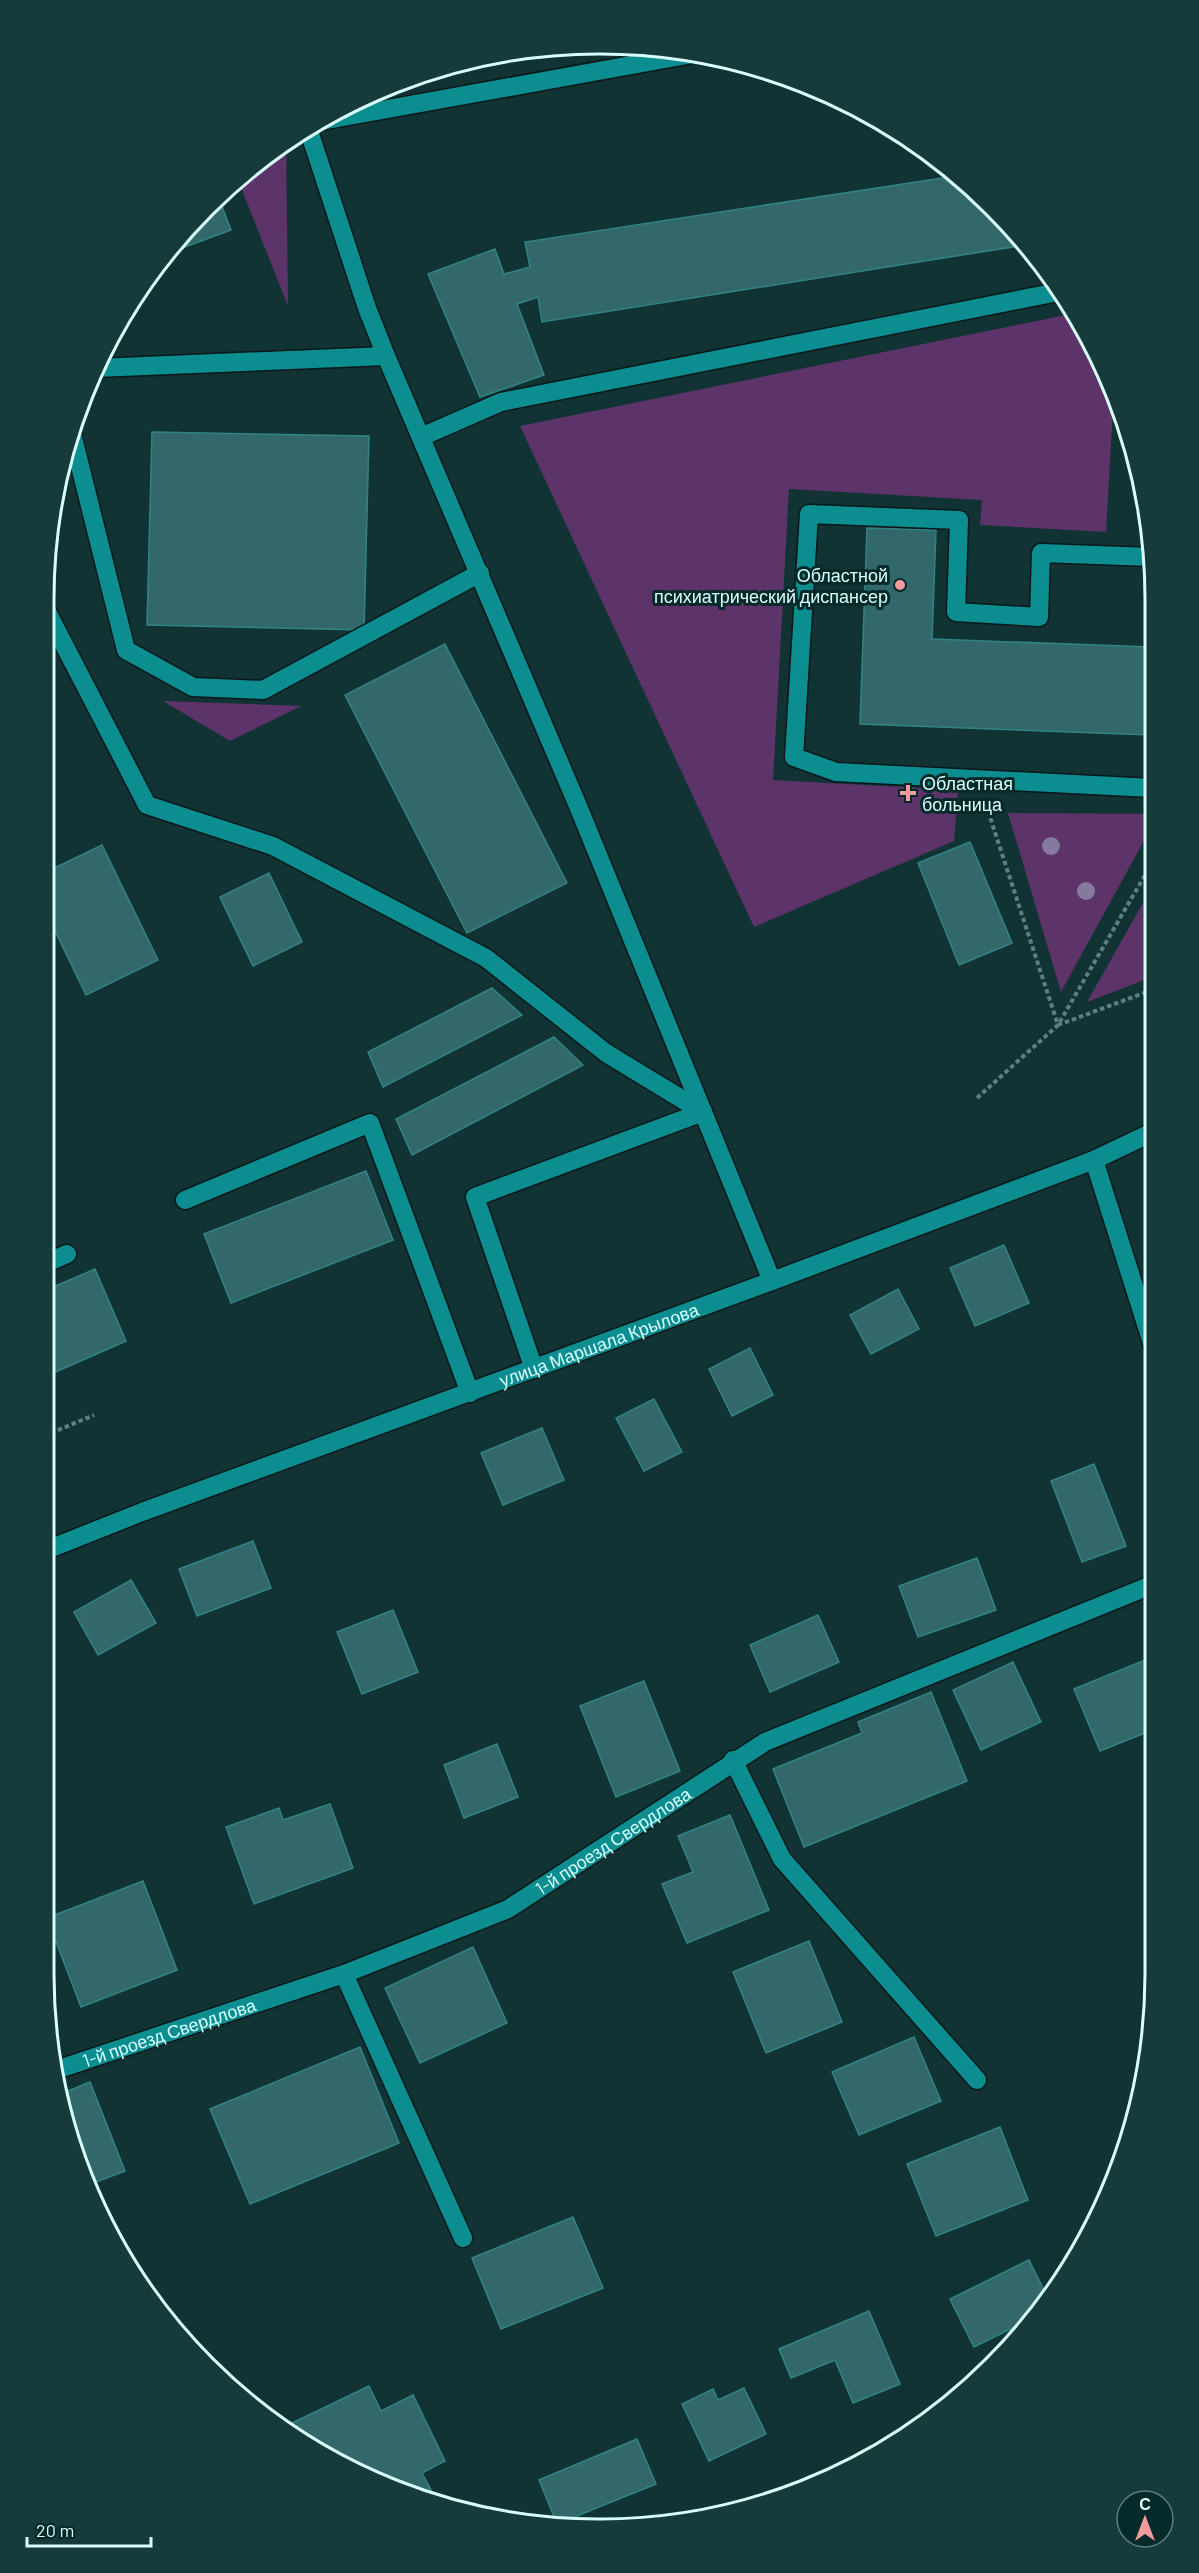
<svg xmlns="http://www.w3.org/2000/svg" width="1199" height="2573" font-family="Barlow,sans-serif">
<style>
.green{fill:#5c3469}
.building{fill:#326869;stroke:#318486;stroke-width:1.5}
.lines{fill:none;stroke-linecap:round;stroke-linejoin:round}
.minor-casing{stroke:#0a1819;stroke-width:21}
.path{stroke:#5c8080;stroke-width:4;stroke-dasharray:4.5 3;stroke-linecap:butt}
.minor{stroke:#0c8e91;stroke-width:18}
.tree{fill:#857a9e}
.poi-dot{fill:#f59b9e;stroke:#06292a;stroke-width:2}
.labels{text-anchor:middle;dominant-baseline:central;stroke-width:6;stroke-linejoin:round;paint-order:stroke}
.poi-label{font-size:18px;fill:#d8fefe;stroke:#06292a;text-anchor:end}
.street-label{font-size:18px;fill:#d8fefe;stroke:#06292a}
.rim{fill:none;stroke:#d8fefe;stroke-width:3}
</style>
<rect width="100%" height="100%" fill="#113334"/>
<g class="green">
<polygon points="286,141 288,306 238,180"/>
<polygon points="1071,314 1114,391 1106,532 980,525 982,500 789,489 773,780 958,790 954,841 754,927 520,426"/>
<polygon points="163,701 301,706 230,741"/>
<polygon points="1008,813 1152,814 1152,826 1061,992"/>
<polygon points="1152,887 1152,977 1087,1002"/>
</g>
<g class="building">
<polygon points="955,176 1025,245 542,322 538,297 517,304 544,375 480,397 428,274 495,249 504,274 530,267 525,242"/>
<polygon points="218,196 231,230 168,253 206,207"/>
<polygon points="152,432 369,436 364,630 147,625"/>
<polygon points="867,528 936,530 932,639 1151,647 1151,735 860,724"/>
<polygon points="445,644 567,883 467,933 345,695"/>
<polygon points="970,842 1012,943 959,965 918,863"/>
<polygon points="102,845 158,960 86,995 44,908 44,873"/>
<polygon points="269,873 302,942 253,966 220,897"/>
<polygon points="492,988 522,1015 383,1087 368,1052"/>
<polygon points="554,1037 583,1065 412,1155 396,1119"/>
<polygon points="366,1171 393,1240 231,1303 204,1234"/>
<polygon points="1004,1245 1029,1303 975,1326 950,1268"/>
<polygon points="95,1269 126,1341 44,1377 44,1291"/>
<polygon points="898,1289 919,1329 871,1354 850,1315"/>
<polygon points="750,1348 773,1395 732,1416 709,1369"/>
<polygon points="654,1399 682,1452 644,1471 616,1418"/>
<polygon points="542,1428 564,1480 503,1505 481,1453"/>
<polygon points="1094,1464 1126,1546 1082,1562 1051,1481"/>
<polygon points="253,1541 271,1588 197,1616 179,1569"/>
<polygon points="977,1558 996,1610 918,1637 899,1586"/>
<polygon points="131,1580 156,1623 98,1655 74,1612"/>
<polygon points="393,1610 418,1672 362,1694 337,1632"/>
<polygon points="818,1615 839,1662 770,1692 750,1645"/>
<polygon points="1150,1658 1154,1670 1155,1729 1100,1751 1074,1689"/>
<polygon points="1013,1662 1041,1722 981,1750 953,1690"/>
<polygon points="644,1681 680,1771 616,1797 580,1706"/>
<polygon points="931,1692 967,1781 804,1847 773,1769 862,1733 858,1722"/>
<polygon points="497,1744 518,1797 464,1818 444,1765"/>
<polygon points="330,1804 353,1868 254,1904 226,1827 279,1808 283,1820"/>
<polygon points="730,1815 769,1910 687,1943 662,1884 693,1872 678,1836"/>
<polygon points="143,1881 177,1970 81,2007 47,1918"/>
<polygon points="809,1941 842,2022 766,2053 733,1972"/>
<polygon points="473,1947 507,2023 420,2063 385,1988"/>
<polygon points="914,2037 941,2101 859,2135 832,2072"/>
<polygon points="360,2047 399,2143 250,2204 210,2109"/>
<polygon points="90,2082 125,2171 88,2185 73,2153 63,2093"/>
<polygon points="1000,2127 1028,2200 936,2236 907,2164"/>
<polygon points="573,2217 603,2288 501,2329 472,2258"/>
<polygon points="1029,2260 1046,2294 1031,2319 974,2347 950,2299"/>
<polygon points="869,2311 900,2384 853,2403 835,2360 791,2378 779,2349"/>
<polygon points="369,2386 381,2411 413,2395 445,2461 422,2473 431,2490 424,2493 322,2455 286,2426"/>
<polygon points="744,2388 766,2434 709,2461 682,2404 713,2389 718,2400"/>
<polygon points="637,2439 656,2484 557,2524 539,2480"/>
</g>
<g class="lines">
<defs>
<g id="minor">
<polyline points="321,121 698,53"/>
<polyline points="308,128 367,308 386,356 578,806 772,1281"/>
<polyline points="96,368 386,356"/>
<polyline points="72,434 126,650 193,687 263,690 480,573"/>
<polyline points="421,437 501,402 1058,292"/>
<polyline points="1151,557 1041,553 1039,617 956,612 959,520 809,514 794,757 836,772 1152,788"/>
<polyline points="44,606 147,805 273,846 486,958 606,1053 703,1112"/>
<polyline points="1094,1160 1153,1346"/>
<polyline points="185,1200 370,1123 470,1393"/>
<polyline points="44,1264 67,1254"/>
<polyline points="534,1369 475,1197 703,1112"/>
<path id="s1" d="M44,1551L142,1512L772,1281L1094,1160L1153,1132"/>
<polyline points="733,1760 782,1859 977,2080"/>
<polyline points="344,1974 463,2238"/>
<path id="s2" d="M59,2069L344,1974L508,1909L765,1742L1154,1584"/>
</g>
</defs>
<use href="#minor" class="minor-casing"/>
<g class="path">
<polyline points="1146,525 1146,511"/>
<polyline points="988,811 1058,1025 1152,990"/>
<polyline points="977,1098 1058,1025 1152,863"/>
<polyline points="44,1436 94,1415"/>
</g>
<use href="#minor" class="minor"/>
</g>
<g class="tree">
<circle cx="1051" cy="846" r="9"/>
<circle cx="1086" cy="891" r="9"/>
</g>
<g class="poi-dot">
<circle cx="900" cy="585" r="6"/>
<path d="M905 784h6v6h6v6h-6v6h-6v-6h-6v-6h6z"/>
</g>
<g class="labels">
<g class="poi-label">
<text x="888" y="575">Областной<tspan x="888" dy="21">психиатрический диспансер</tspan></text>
<text x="922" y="783" text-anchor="start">Областная<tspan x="922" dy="21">больница</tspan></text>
</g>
<g class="street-label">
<text stroke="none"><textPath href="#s1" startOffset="592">улица Маршала Крылова</textPath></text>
<text stroke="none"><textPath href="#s2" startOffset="602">1-й проезд Свердлова</textPath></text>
<text stroke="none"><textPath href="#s2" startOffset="116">1-й проезд Свердлова</textPath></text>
</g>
</g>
<path d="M0 0H1199V2573H0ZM599 54H600A545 545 0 0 1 1145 599V1974A545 545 0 0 1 600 2519H599A545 545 0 0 1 54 1974V599A545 545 0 0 1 599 54Z" fill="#173a3b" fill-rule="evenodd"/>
<path class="rim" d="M599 54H600A545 545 0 0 1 1145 599V1974A545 545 0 0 1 600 2519H599A545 545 0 0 1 54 1974V599A545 545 0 0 1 599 54Z"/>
<g transform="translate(1145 2519)"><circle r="28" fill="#06292a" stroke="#5a7e7f" stroke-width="1.5"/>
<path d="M0-4.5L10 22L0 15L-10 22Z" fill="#f59b9e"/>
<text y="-9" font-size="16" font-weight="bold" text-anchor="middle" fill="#d8fefe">С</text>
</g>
<path d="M27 2537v9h124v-9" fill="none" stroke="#d8fefe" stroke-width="3"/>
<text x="36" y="2537" font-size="18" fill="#d8fefe" stroke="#06292a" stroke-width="4.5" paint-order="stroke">20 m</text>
</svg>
